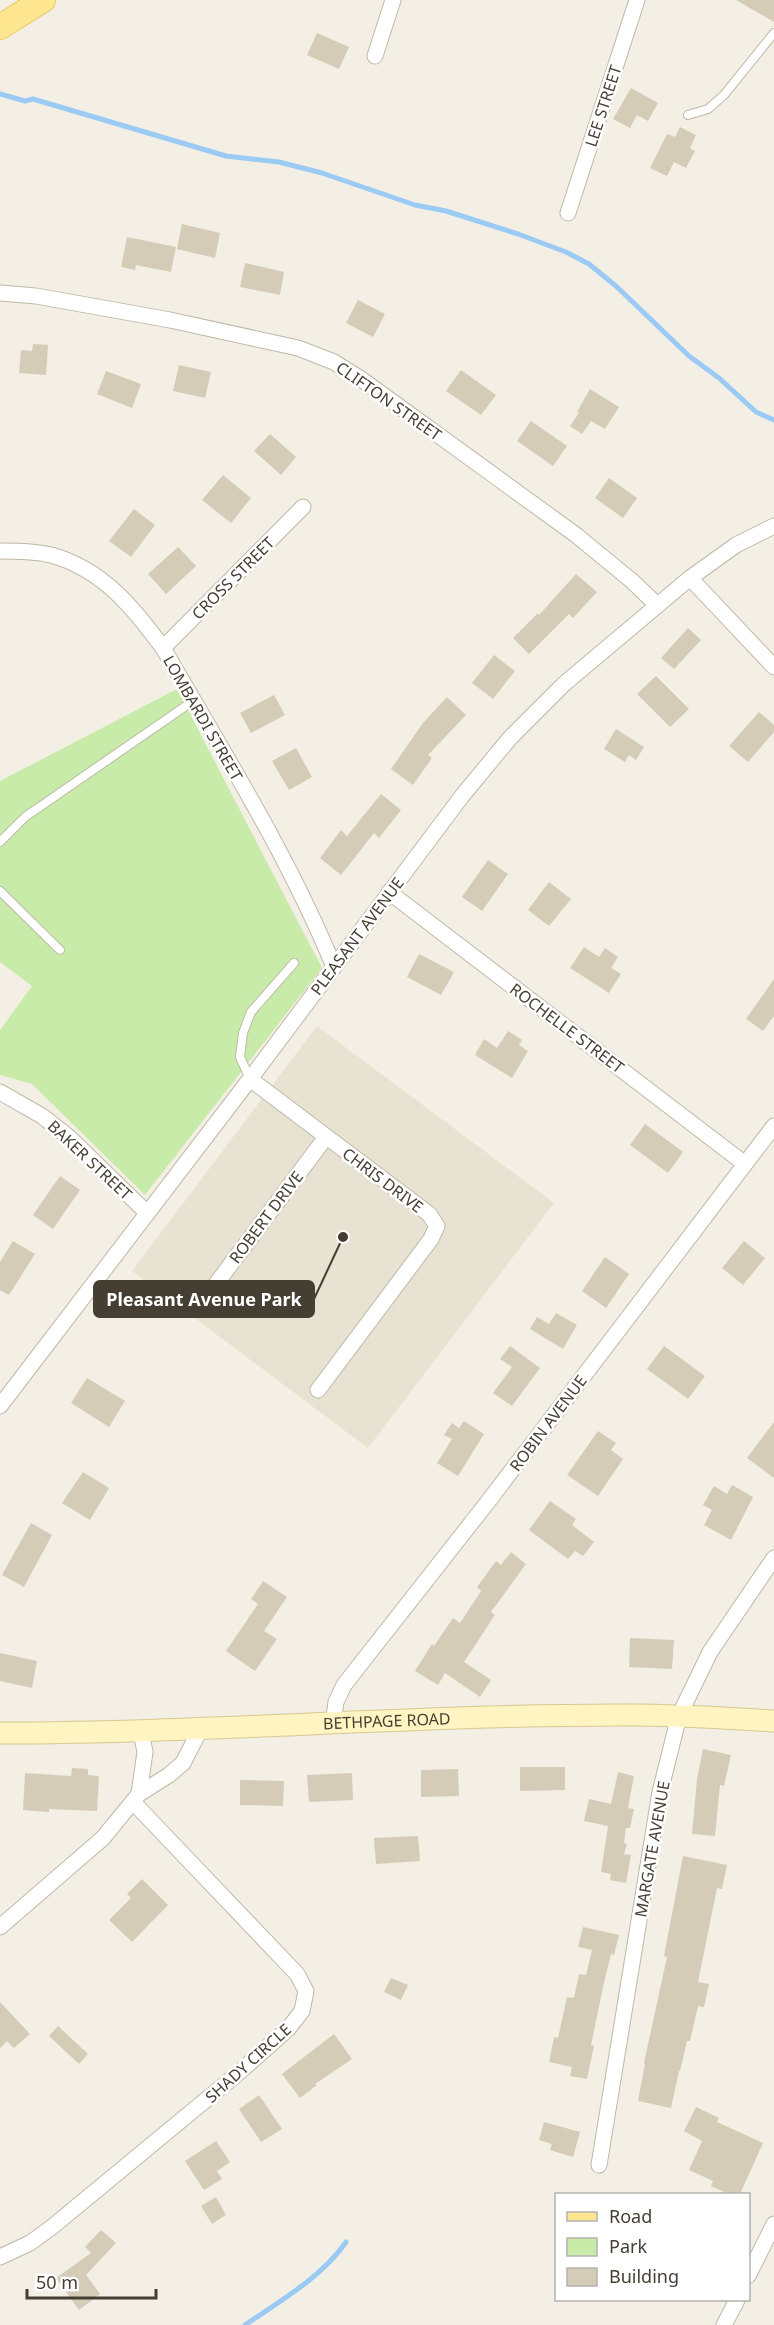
<svg xmlns="http://www.w3.org/2000/svg" width="774" height="2325" font-family="'Noto Sans',sans-serif">
<style>
.residential{fill:#e7e2d1}
.green{fill:#c9eba9}
.lines{fill:none;stroke-linecap:round;stroke-linejoin:round}
.stream{stroke:#9bcbf5;stroke-width:5}
.building{fill:#d5ccb8}
.lane-casing{stroke:#bfb8a6;stroke-width:10}
.street-casing{stroke:#bfb8a6;stroke-width:17}
.secondary-casing{stroke:#d6c890;stroke-width:23}
.primary-casing{stroke:#ebc859;stroke-width:26}
.lane{stroke:#fff;stroke-width:8}
.street{stroke:#fff;stroke-width:15}
.secondary{stroke:#fff4c2;stroke-width:21}
.primary{stroke:#ffe691;stroke-width:24}
.labels{text-anchor:middle;dominant-baseline:central;stroke-width:5;stroke-linejoin:round;paint-order:stroke}
.street-label{font-size:16px;fill:#453f33;stroke:#fff}
.leader{fill:none;stroke:#453f33;stroke-width:2}
.callout-dot{fill:#453f33;stroke:#fff;stroke-width:2}
.callout{fill:#453f33;stroke:#453f33;stroke-width:2}
.callout-label{font-size:18px;text-anchor:middle;font-weight:bold;fill:#fff}
</style>
<rect width="100%" height="100%" fill="#f3efe4"/>
<polygon class="residential" points="317,1026 554,1203 368,1448 132,1271"/>
<polygon class="green" points="177,689 322,968 145,1195 32,1084 0,1075 0,1030 32,986 0,962 0,781"/>
<g class="lines">
<g class="stream">
<polyline points="0,94 25,101 33,99 226,156 279,162 322,173 415,205 446,211 518,234 566,252 589,264 616,286 689,356 719,378 756,412 774,420"/>
<path d="M245,2325C280,2301 322,2277 346,2242"/>
</g>
</g>
<g class="building">
<polygon points="736,0 774,0 774,22"/>
<polygon points="317,33 349,47 339,69 307,55"/>
<polygon points="631,88 658,103 648,121 637,115 630,128 613,119"/>
<polygon points="680,127 696,135 690,148 695,151 686,168 674,162 667,176 650,168 667,134 675,137"/>
<polygon points="182,224 220,233 215,258 177,249"/>
<polygon points="127,237 176,247 171,272 136,265 135,270 121,267"/>
<polygon points="245,263 284,272 280,295 240,287"/>
<polygon points="358,300 385,314 373,337 346,323"/>
<polygon points="33,344 48,345 46,375 19,373 21,350 32,351"/>
<polygon points="179,365 211,372 205,398 173,391"/>
<polygon points="461,370 496,395 481,415 446,391"/>
<polygon points="106,371 141,384 132,408 97,394"/>
<polygon points="590,389 619,407 605,429 591,421 582,434 570,426 579,413 577,412"/>
<polygon points="531,421 567,446 553,466 517,441"/>
<polygon points="270,434 296,457 281,475 254,451"/>
<polygon points="223,475 251,498 231,523 202,500"/>
<polygon points="609,478 637,498 623,518 595,498"/>
<polygon points="134,509 155,525 131,557 109,541"/>
<polygon points="178,547 196,566 166,594 148,574"/>
<polygon points="576,574 597,592 573,618 569,614 529,654 513,638 538,613 539,615"/>
<polygon points="688,628 701,640 674,669 661,658"/>
<polygon points="494,655 515,671 493,699 472,683"/>
<polygon points="656,676 689,709 670,727 637,694"/>
<polygon points="274,695 285,715 251,733 240,713"/>
<polygon points="447,697 466,715 428,755 432,758 413,785 391,769 423,723"/>
<polygon points="759,712 774,725 774,732 748,762 729,746"/>
<polygon points="616,729 644,747 636,760 629,755 625,762 604,749"/>
<polygon points="296,748 312,777 289,790 272,761"/>
<polygon points="381,794 401,810 379,838 374,833 341,875 320,858 341,830 347,836"/>
<polygon points="488,860 508,874 482,911 462,897"/>
<polygon points="549,882 571,899 549,926 528,910"/>
<polygon points="584,947 599,957 605,948 618,957 611,968 621,974 609,993 570,968"/>
<polygon points="419,954 454,972 441,995 407,977"/>
<polygon points="774,979 774,1016 763,1031 746,1019"/>
<polygon points="508,1031 522,1040 519,1045 528,1051 512,1078 475,1055 484,1039 497,1048"/>
<polygon points="645,1124 683,1152 668,1173 630,1145"/>
<polygon points="60,1176 80,1190 53,1229 33,1215"/>
<polygon points="13,1241 35,1254 9,1295 0,1290 0,1262"/>
<polygon points="744,1241 765,1258 743,1285 722,1268"/>
<polygon points="605,1257 629,1274 606,1308 582,1291"/>
<polygon points="556,1313 577,1325 563,1349 530,1329 537,1317 549,1324"/>
<polygon points="510,1346 540,1368 512,1406 493,1393 512,1367 500,1359"/>
<polygon points="664,1346 705,1376 688,1399 647,1369"/>
<polygon points="87,1378 125,1401 109,1427 71,1403"/>
<polygon points="464,1421 484,1434 458,1476 437,1463 452,1439 444,1435 452,1423 459,1428"/>
<polygon points="774,1422 774,1478 747,1458"/>
<polygon points="598,1431 616,1443 611,1450 623,1459 598,1496 567,1475"/>
<polygon points="83,1472 109,1488 90,1520 62,1503"/>
<polygon points="732,1485 753,1497 731,1540 704,1525 712,1510 703,1505 714,1486 727,1494"/>
<polygon points="550,1501 576,1519 572,1525 594,1542 583,1556 575,1551 568,1559 529,1530"/>
<polygon points="31,1523 52,1535 24,1587 2,1575"/>
<polygon points="511,1552 526,1564 491,1612 495,1615 464,1662 491,1680 480,1697 445,1673 438,1685 415,1671 432,1644 434,1646 453,1618 460,1623 481,1591 477,1587 496,1561 501,1565"/>
<polygon points="263,1581 287,1597 264,1631 277,1639 255,1671 226,1651 258,1604 251,1599"/>
<polygon points="630,1638 674,1640 672,1669 629,1667"/>
<polygon points="0,1653 37,1661 32,1688 0,1681"/>
<polygon points="703,1749 731,1755 724,1786 720,1785 715,1836 692,1834 697,1779"/>
<polygon points="520,1767 565,1767 565,1790 520,1791"/>
<polygon points="72,1768 88,1769 88,1775 99,1776 97,1811 49,1809 49,1812 23,1810 25,1773 71,1776"/>
<polygon points="458,1769 459,1796 421,1797 421,1770"/>
<polygon points="618,1772 634,1776 628,1808 634,1809 630,1828 626,1828 624,1843 627,1844 624,1854 631,1855 626,1883 610,1880 611,1874 601,1872 608,1826 584,1821 589,1799 611,1804"/>
<polygon points="352,1773 353,1800 309,1802 307,1775"/>
<polygon points="240,1780 284,1781 283,1806 240,1805"/>
<polygon points="418,1836 420,1861 376,1864 374,1838"/>
<polygon points="683,1856 727,1865 722,1889 717,1888 698,1982 709,1984 704,2007 698,2006 690,2041 687,2041 680,2071 679,2071 671,2108 638,2101 645,2064 644,2063 667,1957 664,1956"/>
<polygon points="142,1879 168,1905 132,1942 109,1920 131,1898 127,1894"/>
<polygon points="583,1927 619,1935 614,1955 611,1954 603,1987 591,2045 594,2046 587,2079 570,2076 572,2067 549,2062 554,2037 558,2038 567,1997 574,1998 579,1974 586,1975 592,1950 578,1947"/>
<polygon points="391,1978 408,1985 401,2000 384,1992"/>
<polygon points="0,2002 30,2034 14,2048 7,2041 0,2048"/>
<polygon points="58,2026 88,2054 79,2064 49,2036"/>
<polygon points="334,2034 352,2059 315,2084 317,2085 300,2098 282,2074"/>
<polygon points="259,2095 282,2129 261,2142 239,2109"/>
<polygon points="696,2107 719,2118 717,2122 763,2143 740,2194 729,2194 711,2186 713,2181 689,2170 702,2141 684,2131"/>
<polygon points="544,2122 580,2132 573,2157 550,2150 552,2144 539,2140"/>
<polygon points="216,2141 230,2162 217,2171 222,2179 204,2190 185,2161"/>
<polygon points="216,2197 226,2215 212,2224 201,2206"/>
<polygon points="101,2230 116,2243 86,2275 100,2294 79,2310 56,2278 91,2253 85,2247"/>
</g>
<g class="lines">
<defs>
<g id="lane">
<polyline points="688,115 708,109 724,95 774,33"/>
<polyline points="0,842 25,817 193,701"/>
<polyline points="0,891 60,950"/>
<polyline points="250,1079 240,1057 243,1033 251,1012 294,963"/>
</g>
<g id="street">
<polyline points="375,56 393,0"/>
<polyline points="568,213 637,0"/>
<polyline points="0,293 36,296 170,320 298,348 334,362 361,379 576,535 632,581 657,605"/>
<path d="M0,551C17,551 35,551 51,555C102,569 133,607 163,648C223,752 288,855 334,967"/>
<polyline points="690,578 774,667"/>
<polyline points="163,648 303,507"/>
<polyline points="389,892 745,1164"/>
<polyline points="250,1079 429,1214 437,1226 431,1239 318,1390"/>
<polyline points="0,1092 42,1116 70,1138 147,1213"/>
<polyline points="207,1296 326,1137"/>
<polyline points="0,1406 250,1079 462,796 510,738 564,684 690,578 736,545 774,526"/>
<polyline points="333,1724 336,1702 344,1685 487,1503 774,1126"/>
<polyline points="139,1794 145,1752 141,1732"/>
<polyline points="0,1927 103,1838 139,1794 169,1775 183,1763 201,1728"/>
<polyline points="599,2165 660,1792 679,1716 710,1652 774,1558"/>
<polyline points="0,2257 30,2243 52,2227 236,2075 288,2029 302,2011 306,1991 297,1974 133,1802"/>
<polyline points="748,2276 774,2224"/>
<polyline points="724,2325 737,2300"/>
</g>
<g id="secondary">
<path id="s1" d="M0,1733C207,1733 413,1715 620,1715C671,1714 723,1718 774,1721"/>
</g>
<polyline id="primary" points="0,27 43,0"/>
</defs>
<use href="#lane" class="lane-casing"/>
<use href="#street" class="street-casing"/>
<use href="#secondary" class="secondary-casing"/>
<use href="#primary" class="primary-casing"/>
<use href="#lane" class="lane"/>
<use href="#street" class="street"/>
<use href="#secondary" class="secondary"/>
<use href="#primary" class="primary"/>
</g>
<g class="labels">
<g class="street-label">
<text transform="translate(603 106) rotate(-72)">LEE STREET</text>
<text transform="translate(389 401) rotate(35)">CLIFTON STREET</text>
<text transform="translate(233 578) rotate(-45)">CROSS STREET</text>
<text transform="translate(203 718) rotate(60)">LOMBARDI STREET</text>
<text transform="translate(357 936) rotate(-53)">PLEASANT AVENUE</text>
<text transform="translate(567 1028) rotate(37)">ROCHELLE STREET</text>
<text transform="translate(90 1160) rotate(43)">BAKER STREET</text>
<text transform="translate(383 1180) rotate(37)">CHRIS DRIVE</text>
<text transform="translate(266 1217) rotate(-53)">ROBERT DRIVE</text>
<text transform="translate(548 1423) rotate(-53)">ROBIN AVENUE</text>
<text stroke="none"><textPath href="#s1" startOffset="387">BETHPAGE ROAD</textPath></text>
<text transform="translate(652 1849) rotate(-80)">MARGATE AVENUE</text>
<text transform="translate(248 2063) rotate(-42)">SHADY CIRCLE</text>
</g>
</g>
<path class="leader" d="M343 1237L314 1299"/>
<circle class="callout-dot" cx="343" cy="1237" r="6"/>
<rect class="callout" x="94" y="1281" width="220" height="36" rx="6"/>
<g class="callout-label">
<text x="204" y="1306">Pleasant Avenue Park</text>
</g>
<rect x="555" y="2193" width="195" height="108" fill="#ffffff" stroke="#b5b2ad" stroke-width="1.5"/>
<rect x="567" y="2212" width="30" height="9" fill="#ffe691" stroke="#b5b2ad" stroke-width="1.5"/>
<text x="609" y="2223" font-size="18" fill="#453f33">Road</text>
<rect x="567" y="2238" width="30" height="18" fill="#c9eba9" stroke="#b5b2ad" stroke-width="1.5"/>
<text x="609" y="2253" font-size="18" fill="#453f33">Park</text>
<rect x="567" y="2268" width="30" height="18" fill="#d5ccb8" stroke="#b5b2ad" stroke-width="1.5"/>
<text x="609" y="2283" font-size="18" fill="#453f33">Building</text>
<path d="M27 2289v9h129v-9" fill="none" stroke="#453f33" stroke-width="3"/>
<text x="36" y="2289" font-size="18" fill="#453f33" stroke="#ffffff" stroke-width="4.5" paint-order="stroke">50 m</text>
</svg>
